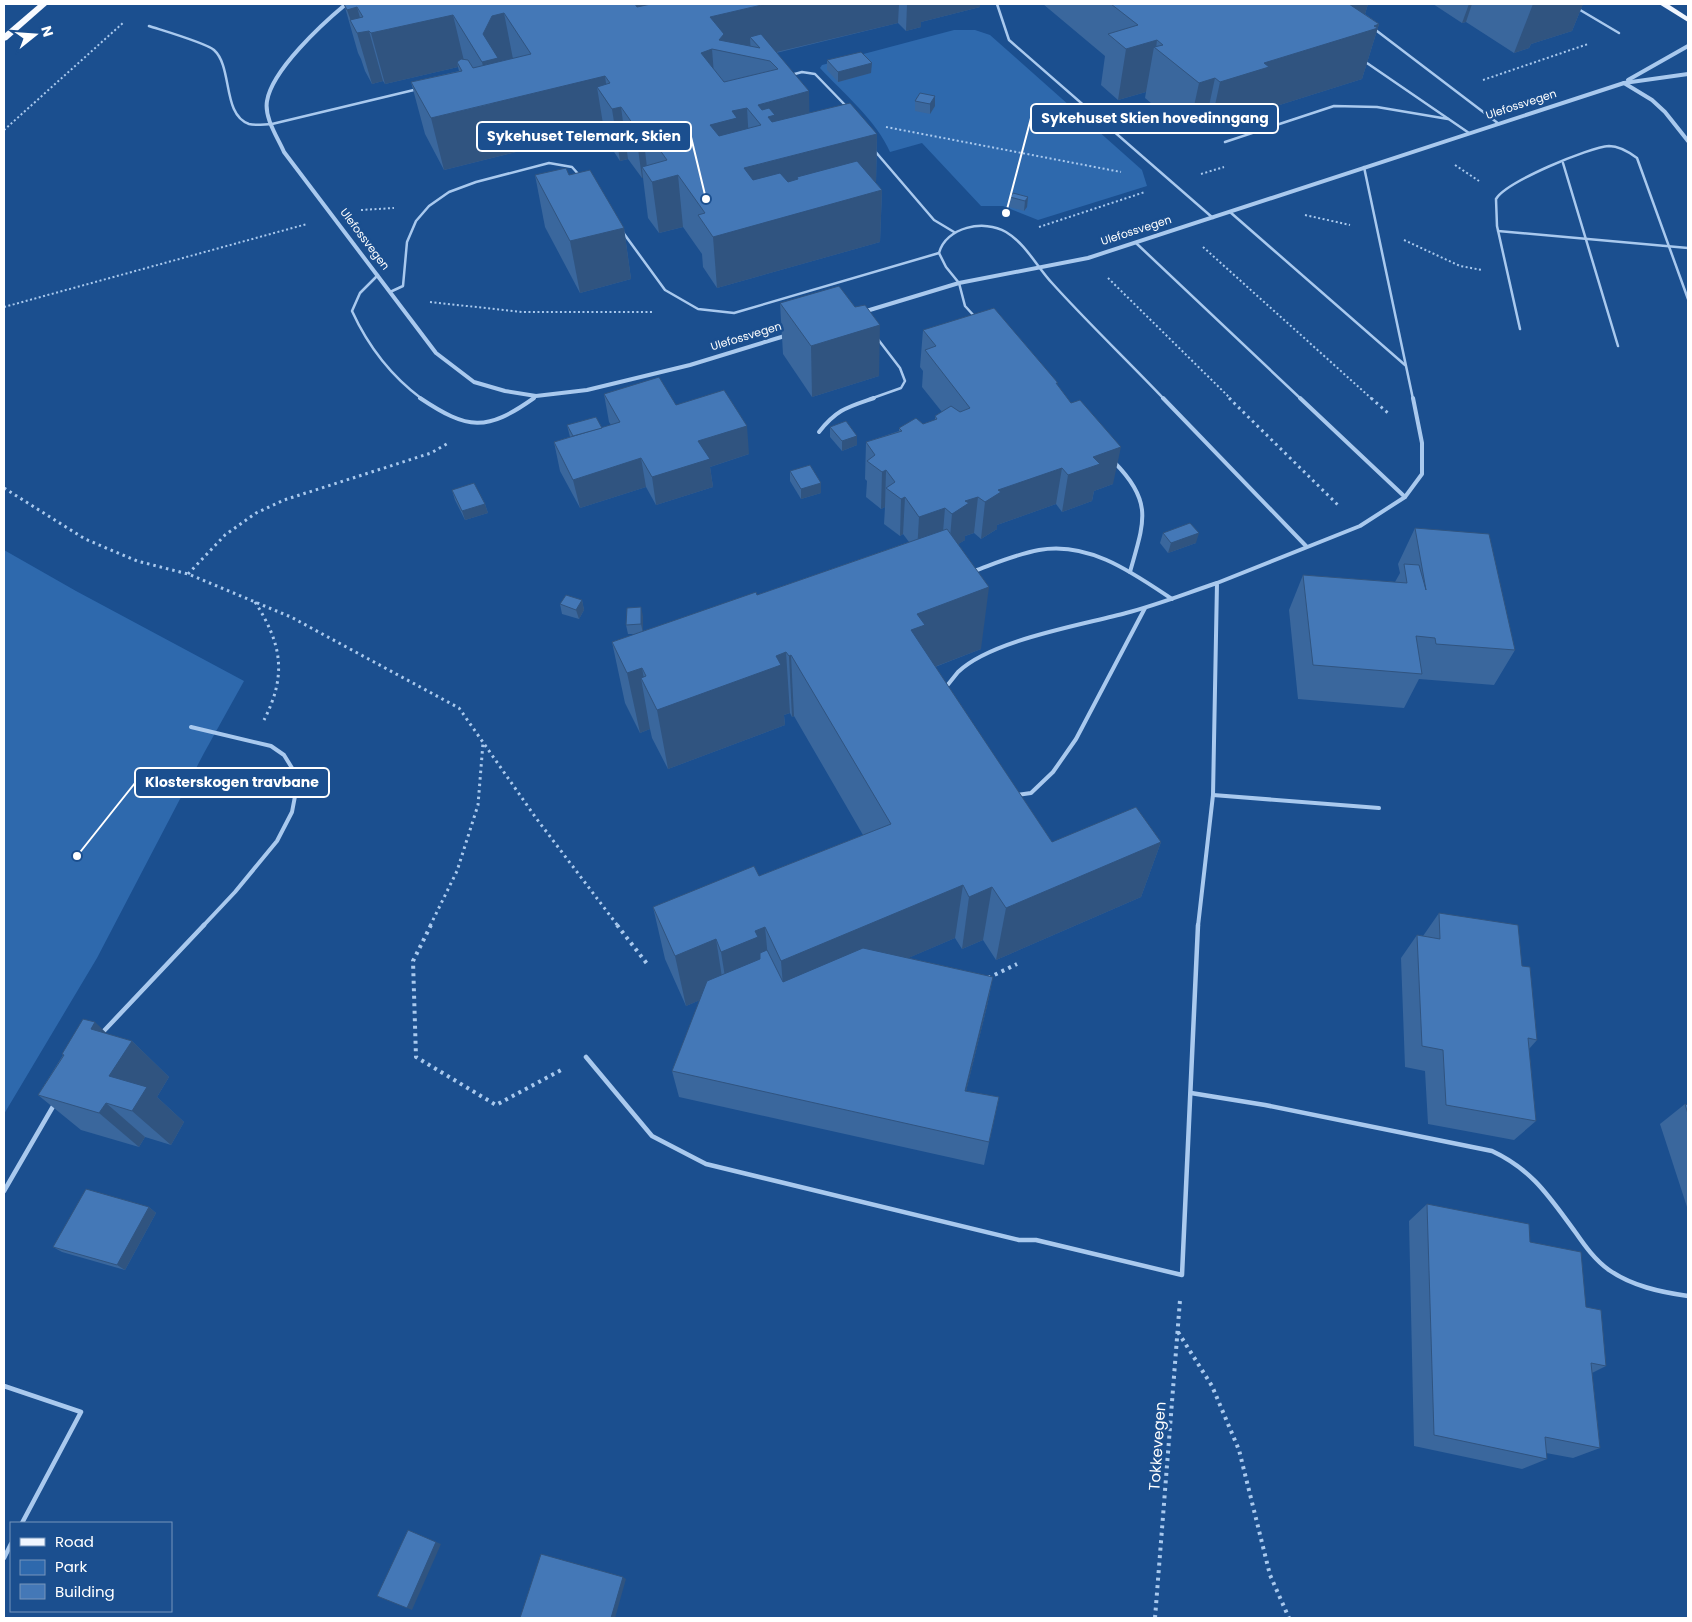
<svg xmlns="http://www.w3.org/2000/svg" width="1692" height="1622" font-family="Poppins,sans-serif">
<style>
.green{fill:#2e69ad}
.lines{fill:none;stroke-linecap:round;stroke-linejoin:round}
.path-far2{stroke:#a9c9ee;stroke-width:2;stroke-dasharray:2 2.5;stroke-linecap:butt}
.path-far1{stroke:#a9c9ee;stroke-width:3;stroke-dasharray:2.5 4;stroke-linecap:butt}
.path{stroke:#a9c9ee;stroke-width:4;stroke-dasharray:3 4.5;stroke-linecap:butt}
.service-far2{stroke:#a9c9ee;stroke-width:2.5}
.service-far1{stroke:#a9c9ee;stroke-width:4}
.service{stroke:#a9c9ee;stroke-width:4.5}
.minor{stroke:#a9c9ee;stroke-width:4}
.primary{fill:#f0f6ff;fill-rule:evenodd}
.trunk{fill:#f8faff;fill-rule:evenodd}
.wall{fill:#3a679d}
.shaded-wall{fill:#305480}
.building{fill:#4478b7;stroke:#305480;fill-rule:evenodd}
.labels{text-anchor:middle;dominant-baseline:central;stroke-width:5;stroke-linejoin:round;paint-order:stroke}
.far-street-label{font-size:11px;fill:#fff;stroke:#1b4f8f}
.near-street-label{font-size:15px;fill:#fff;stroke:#1b4f8f}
.leader{fill:none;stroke:#fff;stroke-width:2}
.callout-dot{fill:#fff;stroke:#1b4f8f;stroke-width:2}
.callout{fill:#1b4f8f;stroke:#fff;stroke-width:2}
.callout-label{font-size:14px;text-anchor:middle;font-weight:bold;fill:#fff}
</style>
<rect width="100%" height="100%" fill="#1b4f8f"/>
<g class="green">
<path d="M954,30H975L990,35L1142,170L1147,186L1038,220L1003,206H981L922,143L890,152C876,120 844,94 820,68L822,65Z"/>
<polygon points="4,550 76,591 244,681 204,753 97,958 4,1114"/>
</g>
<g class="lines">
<g class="path-far2">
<polyline points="1483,80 1588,44"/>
<polyline points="886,127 1121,172"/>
<polyline points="4,130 124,22"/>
<polyline points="1455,165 1479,181"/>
<polyline points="1201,174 1224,167"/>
<polyline points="361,210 394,208"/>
<polyline points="1305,215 1350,225"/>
<polyline points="1039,227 1145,192"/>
<polyline points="1404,240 1460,266 1482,270"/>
<polyline points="1203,247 1372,399"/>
<polyline points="1108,278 1231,399"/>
<polyline points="430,302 522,312 653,312"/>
<polyline points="4,307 307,224"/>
</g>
<g class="path-far1">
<polyline points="1229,398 1340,507"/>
<polyline points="1371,398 1388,413"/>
<polyline points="4,488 85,539 137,561 188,574 291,617 459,708 536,818 618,926"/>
<polyline points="188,574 225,535 256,513 284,500 431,453 450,442"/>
<path d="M255,602C282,644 287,675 264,720"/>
<polyline points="430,926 457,871 478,805 483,743"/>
</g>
<g class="path">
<polyline points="431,925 413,961 416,1057 496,1105 563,1069"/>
<polyline points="617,925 648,965"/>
<polyline points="988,978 1017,964"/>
<polyline points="1178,1332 1212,1386 1239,1450 1270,1575 1289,1618"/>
<polyline points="1155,1618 1180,1300"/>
</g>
<g class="service-far2">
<polyline points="997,4 1009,40 1213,218"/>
<polyline points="1570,4 1619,33"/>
<path d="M149,26C161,30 206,43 214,50C233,67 222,115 249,124C256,126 265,124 272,124L418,89"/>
<polyline points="1373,28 1499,124"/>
<polyline points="1364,61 1469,133"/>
<polyline points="791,75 802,72 815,74 847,107"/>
<polyline points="1225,142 1334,106 1377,107 1448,119"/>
<polyline points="874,150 934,220 954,232"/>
<polyline points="1563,163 1618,346"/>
<polyline points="1364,167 1413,399"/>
<polyline points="1230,212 1405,365"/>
<polyline points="622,231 665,290 698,309 734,313 939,253"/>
<polyline points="1498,231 1688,248"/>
<polyline points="1136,243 1301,399"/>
<path d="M378,275L360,293L352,311C368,346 391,376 422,399"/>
<polyline points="390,292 403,286 407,242 416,221 429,206 449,192 476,182 549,163 572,167 580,176"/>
<path d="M976,318L965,306L959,283L946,267L939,253C946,227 984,219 1006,232C1026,244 1037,267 1052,283C1088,323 1127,360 1164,399"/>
<path d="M1520,329L1497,226L1496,199C1506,182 1589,147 1609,146C1620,146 1629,152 1637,158L1688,299"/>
<polyline points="532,399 536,396"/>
<polyline points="870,399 901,388 905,381 900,368 877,338"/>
</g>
<g class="service-far1">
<path d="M420,398C468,430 486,432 534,398"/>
<polyline points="1163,398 1306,546"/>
<polyline points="1300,398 1405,497"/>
<path d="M819,432C837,409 848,407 874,398"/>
<path d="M1114,462C1154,502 1144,522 1130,572"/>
<path d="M974,571C996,563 1017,554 1039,550C1089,541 1133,573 1172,599"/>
<path d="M946,687C950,682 954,677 958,672C991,640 1082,625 1126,613C1157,605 1187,593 1217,583"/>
<polyline points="191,727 271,746 284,755 292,768 296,791 292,812 277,841 235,892 203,926"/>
<polyline points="1017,795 1031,793 1053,772 1076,739 1145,608"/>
<polyline points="1213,795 1379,808"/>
<polyline points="1198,926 1213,795 1217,583 1360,526 1405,497 1422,474 1422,443 1413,398"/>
</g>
<g class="service">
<polyline points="101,1034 204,925"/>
<polyline points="586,1057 652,1136 706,1164 1019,1240 1036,1240 1182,1275 1198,925"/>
<path d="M1191,1093L1265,1105L1492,1151C1533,1170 1550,1198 1576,1233C1585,1246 1595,1260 1609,1270C1632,1286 1660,1292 1688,1296"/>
<polyline points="4,1191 55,1103"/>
<polyline points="4,1386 81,1412 22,1523"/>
<polyline points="4,1558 11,1544"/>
</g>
<g class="minor">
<path d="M346,4C322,24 272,70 267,101C264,118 278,138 284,152L436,353L474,382L505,391L536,396L587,390L690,365L788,335"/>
<polyline points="1628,80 1688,46"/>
<polyline points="1624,83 1652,100 1665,112 1688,141"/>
<polyline points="863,312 959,283 1088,258 1624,83 1688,74"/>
</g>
<polygon class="primary" points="1659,4 1668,4 1688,17 1688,22"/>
<polygon class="trunk" points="39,4 48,4 7,40 4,41 4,34"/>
</g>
<g class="wall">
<polygon points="344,4 980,4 980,7 921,22 921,27 906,31 898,23 776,53 809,91 809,113 877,134 876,183 882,190 880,242 717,288 703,267 702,254 683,227 659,233 648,218 643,178 642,178 628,159 620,161 605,138 604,130 444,170 425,134 411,82 459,71 458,67 385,84 383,81 372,84 365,71 361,59 358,53"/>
<polygon points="1043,4 1368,4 1365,14 1379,24 1362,79 1257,112 1256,118 1209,133 1204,129 1188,134 1145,98 1146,92 1118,100 1101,85 1105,56"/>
<polygon points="1433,4 1583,4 1572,31 1531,44 1529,48 1514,53 1466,22 1462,23"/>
<polygon points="827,60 871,73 838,82 827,70"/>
<polygon points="920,93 935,106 930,114 915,111 915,101"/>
<polygon points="535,175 569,175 624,228 631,279 580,293 545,227"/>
<polygon points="1010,197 1028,197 1027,207 1024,211 1009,207"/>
<polygon points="780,303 879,376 812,397 783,354"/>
<polygon points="923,330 1058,386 1113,484 1094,491 1092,501 1062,512 1056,504 997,525 997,529 981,539 974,533 965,536 965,540 958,544 981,649 935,667 1052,842 1161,842 1141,897 996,960 983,940 962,949 955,938 908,958 993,977 987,1006 966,1091 999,1097 984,1165 679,1097 672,1071 700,1000 686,1006 665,959 653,907 759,876 863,835 794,716 792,717 790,713 784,715 785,725 668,769 652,738 650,729 640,733 625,703 612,642 636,634 628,634 626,625 643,616 643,631 757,595 909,542 903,534 900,536 884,524 885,507 881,509 866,497 867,481 865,479 866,442 899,431 899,428 923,424 935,420 935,416 942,412 922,387 923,371 920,367"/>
<polygon points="604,394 676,405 749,454 710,467 713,487 656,505 646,487 580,508 560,471 554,442 570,437 567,425 602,428 611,425 609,422"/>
<polygon points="830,427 857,445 842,451 830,437"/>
<polygon points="790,471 821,483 821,493 801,499 790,481"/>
<polygon points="452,490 485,504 488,513 465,520 455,500"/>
<polygon points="1415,528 1515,650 1494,685 1419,679 1404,708 1298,699 1289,610 1303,575 1395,582 1400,573 1398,564"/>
<polygon points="1163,533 1196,543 1168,553 1160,543"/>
<polygon points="582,600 584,610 579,619 562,614 560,604"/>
<polygon points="1439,913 1522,966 1537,1040 1529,1049 1536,1121 1514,1140 1428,1124 1425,1071 1405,1067 1401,958 1417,935 1423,936"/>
<polygon points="107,1034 132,1041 169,1077 157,1097 184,1122 171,1145 145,1137 139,1147 81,1130 38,1095 63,1055 62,1054"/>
<polygon points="1685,1104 1688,1105 1688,1210 1660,1124"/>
<polygon points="1427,1204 1530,1242 1586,1307 1606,1366 1592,1373 1600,1448 1573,1458 1546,1453 1547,1459 1522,1469 1414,1446 1409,1221"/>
<polygon points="149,1207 156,1213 125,1270 62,1252 53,1247"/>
</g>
<g class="shaded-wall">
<polygon points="612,4 655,4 614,17"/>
<polygon points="766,4 899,4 898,23 760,56 760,48 750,37 751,57 712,49 716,100 701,53 710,17"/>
<polygon points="907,4 980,4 980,7 921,22 921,27 906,31"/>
<polygon points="1337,4 1368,4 1359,34 1374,26 1379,24 1362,79 1257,112 1256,118 1209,133 1220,82 1264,63"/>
<polygon points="1469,4 1472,4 1466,22 1462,23"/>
<polygon points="1533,4 1583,4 1572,31 1531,44 1529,48 1514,53"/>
<polygon points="357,7 364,32 369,31 383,81 372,84 357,33 351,21 347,10"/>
<polygon points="504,13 514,64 605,76 609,105 597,87 604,130 444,170 431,118 491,104 482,62 483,34 492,16"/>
<polygon points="453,15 465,65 457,62 458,67 385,84 371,33"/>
<polygon points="1157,40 1156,49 1154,47 1146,92 1118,100 1126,49"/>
<polygon points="872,63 871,73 838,82 838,72"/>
<polygon points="1215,78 1204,129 1188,134 1199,83"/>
<polygon points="809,91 810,143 877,134 876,185 798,179 797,177 798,206 747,220 744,168 761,125 758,105"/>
<polygon points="935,96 935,106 930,114 930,104"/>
<polygon points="621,107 628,159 620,161 612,109"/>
<polygon points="747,108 750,159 740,169 710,125 732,111"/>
<polygon points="642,125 648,176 642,167 643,178 642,178 635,127"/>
<polygon points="678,175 683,227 659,233 652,182"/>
<polygon points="882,190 880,242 717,288 713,237"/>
<polygon points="1028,197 1027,207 1024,211 1025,201"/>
<polygon points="624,228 631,279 580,293 570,241"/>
<polygon points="880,325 879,376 812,397 811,346"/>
<polygon points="747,426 749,454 710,467 713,487 656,505 652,477 698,441"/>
<polygon points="857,436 857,445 842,451 842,441"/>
<polygon points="1121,447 1113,484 1094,491 1092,501 1062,512 1068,475 1093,457"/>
<polygon points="641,458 646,487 580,508 573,480"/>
<polygon points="1062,468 1056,504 997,525 997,529 981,539 985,502 998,490"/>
<polygon points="886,470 885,507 881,509 882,472"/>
<polygon points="821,483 821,493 801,499 801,489"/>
<polygon points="905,497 903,534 900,536 901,499"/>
<polygon points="978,497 974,533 965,536 965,540 949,550 952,514 965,501"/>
<polygon points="485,504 488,513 465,520 462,511"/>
<polygon points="945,508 942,544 917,553 919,517"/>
<polygon points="1199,533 1196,543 1168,553 1171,543"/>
<polygon points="989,587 981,649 921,672 911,630 917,614"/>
<polygon points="582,600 584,610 579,619 576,610"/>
<polygon points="641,607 643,616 643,633 641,624"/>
<polygon points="786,652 790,713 784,715 785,725 668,769 657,710 776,656"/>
<polygon points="791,655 794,716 792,717 789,656"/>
<polygon points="642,668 646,689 641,678 650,729 640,733 627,673"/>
<polygon points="1161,842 1141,897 996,960 1006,908"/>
<polygon points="963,885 955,938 785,1011 781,961"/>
<polygon points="992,887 983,940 962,949 969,897"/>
<polygon points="765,927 770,979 729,1002 721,952 755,931"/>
<polygon points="716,939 724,990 686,1006 675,956"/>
<polygon points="993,977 987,1006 960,1116 965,1091"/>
<polygon points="95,1022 125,1051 132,1041 169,1077 157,1097 184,1122 171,1145 132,1111 109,1076 91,1029"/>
<polygon points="106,1103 145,1137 139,1147 99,1113"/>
<polygon points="149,1207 156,1213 125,1270 117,1265"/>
<polygon points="436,1542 441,1544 412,1610 407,1608"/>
<polygon points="623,1577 626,1579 615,1618 611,1618"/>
</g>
<g class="building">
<path d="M344,4H635L637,7L651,4H766L710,17L724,34L719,40L760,48L750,37L761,34L809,91L758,105L762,110L769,108L775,115L768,117L772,122L850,103L877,134L744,168L753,180L780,173L788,182L798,179L797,177L857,161L882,190L713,237L698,215L705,213L678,175L652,182L642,167L667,160L642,125L635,127L621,107L612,109L597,87L610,83L605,76L431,118L411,82L462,71L457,62L461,59L468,60L473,68L531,54L504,13L492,16L483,34L498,58L482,62L453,15L371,33L369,31L357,33L350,20L363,17L357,7L347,10ZM712,49L770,61L778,69L724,82L701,53ZM747,108L761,125L719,136L710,125L737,118L732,111Z"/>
<polygon points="1111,4 1349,4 1379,24 1374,26 1378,28 1264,63 1269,67 1220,82 1215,78 1199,83 1154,47 1163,45 1157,40 1126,49 1108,34 1138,25"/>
<polygon points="861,52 872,63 838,72 827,60"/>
<polygon points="920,93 935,96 930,104 915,101"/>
<polygon points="566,168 569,175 590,170 624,228 570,241 535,175"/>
<polygon points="1013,193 1028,197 1025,201 1010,197"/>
<polygon points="839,286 855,307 865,305 880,325 811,346 780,303"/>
<polygon points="994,308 1058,383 1056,383 1071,403 1080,400 1121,447 1093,457 1100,464 1068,475 1062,468 998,490 1001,492 985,502 978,497 965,501 969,503 952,514 945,508 919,517 905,497 901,499 886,488 895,482 886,470 882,472 867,461 875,455 866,442 902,431 899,428 916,418 923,424 937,419 935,416 951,406 960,412 970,408 925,350 936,346 923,330"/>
<polygon points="659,377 676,405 724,390 747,426 698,441 710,459 652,477 641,458 573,480 554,442 620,422 604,394"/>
<polygon points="596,417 602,428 573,436 567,425"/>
<polygon points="846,421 857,436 842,441 830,427"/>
<polygon points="810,465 821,483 801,489 790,471"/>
<polygon points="474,483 485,504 462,511 452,490"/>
<polygon points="1190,523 1199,533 1171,543 1163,533"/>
<polygon points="1415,528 1489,534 1515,650 1436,644 1435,638 1416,636 1422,674 1313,665 1303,575 1407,583 1404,564 1419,565 1426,590"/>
<polygon points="947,529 989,587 917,614 925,625 911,630 1052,842 1136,807 1161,842 1006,908 992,887 969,897 963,885 781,961 765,927 755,931 758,937 721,952 716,939 675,956 653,907 754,866 759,876 891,824 791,655 789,656 786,652 776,656 781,665 657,710 641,678 646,676 642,668 627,673 612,642 756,592 757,595"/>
<polygon points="566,595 582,600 576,610 560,604"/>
<polygon points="641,607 641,624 626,625 627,608"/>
<polygon points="1439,913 1518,925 1522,966 1530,967 1537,1040 1528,1038 1536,1121 1446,1105 1443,1050 1422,1046 1417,935 1440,939"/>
<polygon points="863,948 993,977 965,1091 999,1097 989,1142 672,1071 707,981 760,959 760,953 767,950 783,982"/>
<polygon points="83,1019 95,1022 91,1029 132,1041 109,1076 147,1087 132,1111 106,1103 99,1113 38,1095 64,1055 62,1054"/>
<polygon points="1685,1104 1688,1105 1688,1114"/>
<polygon points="86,1189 149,1207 117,1265 53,1247"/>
<polygon points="1427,1204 1529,1224 1530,1242 1581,1252 1586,1307 1601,1310 1606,1366 1591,1363 1600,1448 1545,1437 1547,1459 1434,1435"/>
<polygon points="408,1530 436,1542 407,1608 377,1596"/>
<polygon points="541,1554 623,1577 611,1618 520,1618"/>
</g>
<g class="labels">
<g class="far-street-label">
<text transform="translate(1521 104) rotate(-18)">Ulefossvegen</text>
<text transform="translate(1136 230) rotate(-18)">Ulefossvegen</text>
<text transform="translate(365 239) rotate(53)">Ulefossvegen</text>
<text transform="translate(746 336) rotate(-17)">Ulefossvegen</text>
</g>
<g class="near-street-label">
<text transform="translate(1157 1446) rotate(-86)">Tokkevegen</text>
</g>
</g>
<path class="leader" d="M1006 213L1031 118M706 199L691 137M77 856L135 783"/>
<g class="callout-dot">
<circle cx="1006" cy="213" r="5"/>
<circle cx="706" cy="199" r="5"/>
<circle cx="77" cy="856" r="5"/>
</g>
<g class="callout">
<rect x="1031" y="104" width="247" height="29" rx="5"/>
<rect x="477" y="122" width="214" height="29" rx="5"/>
<rect x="135" y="768" width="194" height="29" rx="5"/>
</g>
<g class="callout-label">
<text x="1155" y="123">Sykehuset Skien hovedinngang</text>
<text x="584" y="141">Sykehuset Telemark, Skien</text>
<text x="232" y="787">Klosterskogen travbane</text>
</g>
<rect width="1692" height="1622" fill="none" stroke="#ffffff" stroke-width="10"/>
<rect x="10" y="1522" width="162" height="90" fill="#1b4f8f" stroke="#7695bc"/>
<rect x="20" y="1538" width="25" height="8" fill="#f0f6ff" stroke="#7695bc"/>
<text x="55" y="1547" font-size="15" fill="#ffffff">Road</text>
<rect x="20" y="1560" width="25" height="15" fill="#2e69ad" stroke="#7695bc"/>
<text x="55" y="1572" font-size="15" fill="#ffffff">Park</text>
<rect x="20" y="1584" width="25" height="15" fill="#4478b7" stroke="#7695bc"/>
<text x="55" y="1597" font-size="15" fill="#ffffff">Building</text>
<g transform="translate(35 35) rotate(73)" stroke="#1b4f8f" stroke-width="4" paint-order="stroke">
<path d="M0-4L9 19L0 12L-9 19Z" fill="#ffffff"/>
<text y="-8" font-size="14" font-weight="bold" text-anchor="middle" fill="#ffffff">N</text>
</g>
</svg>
